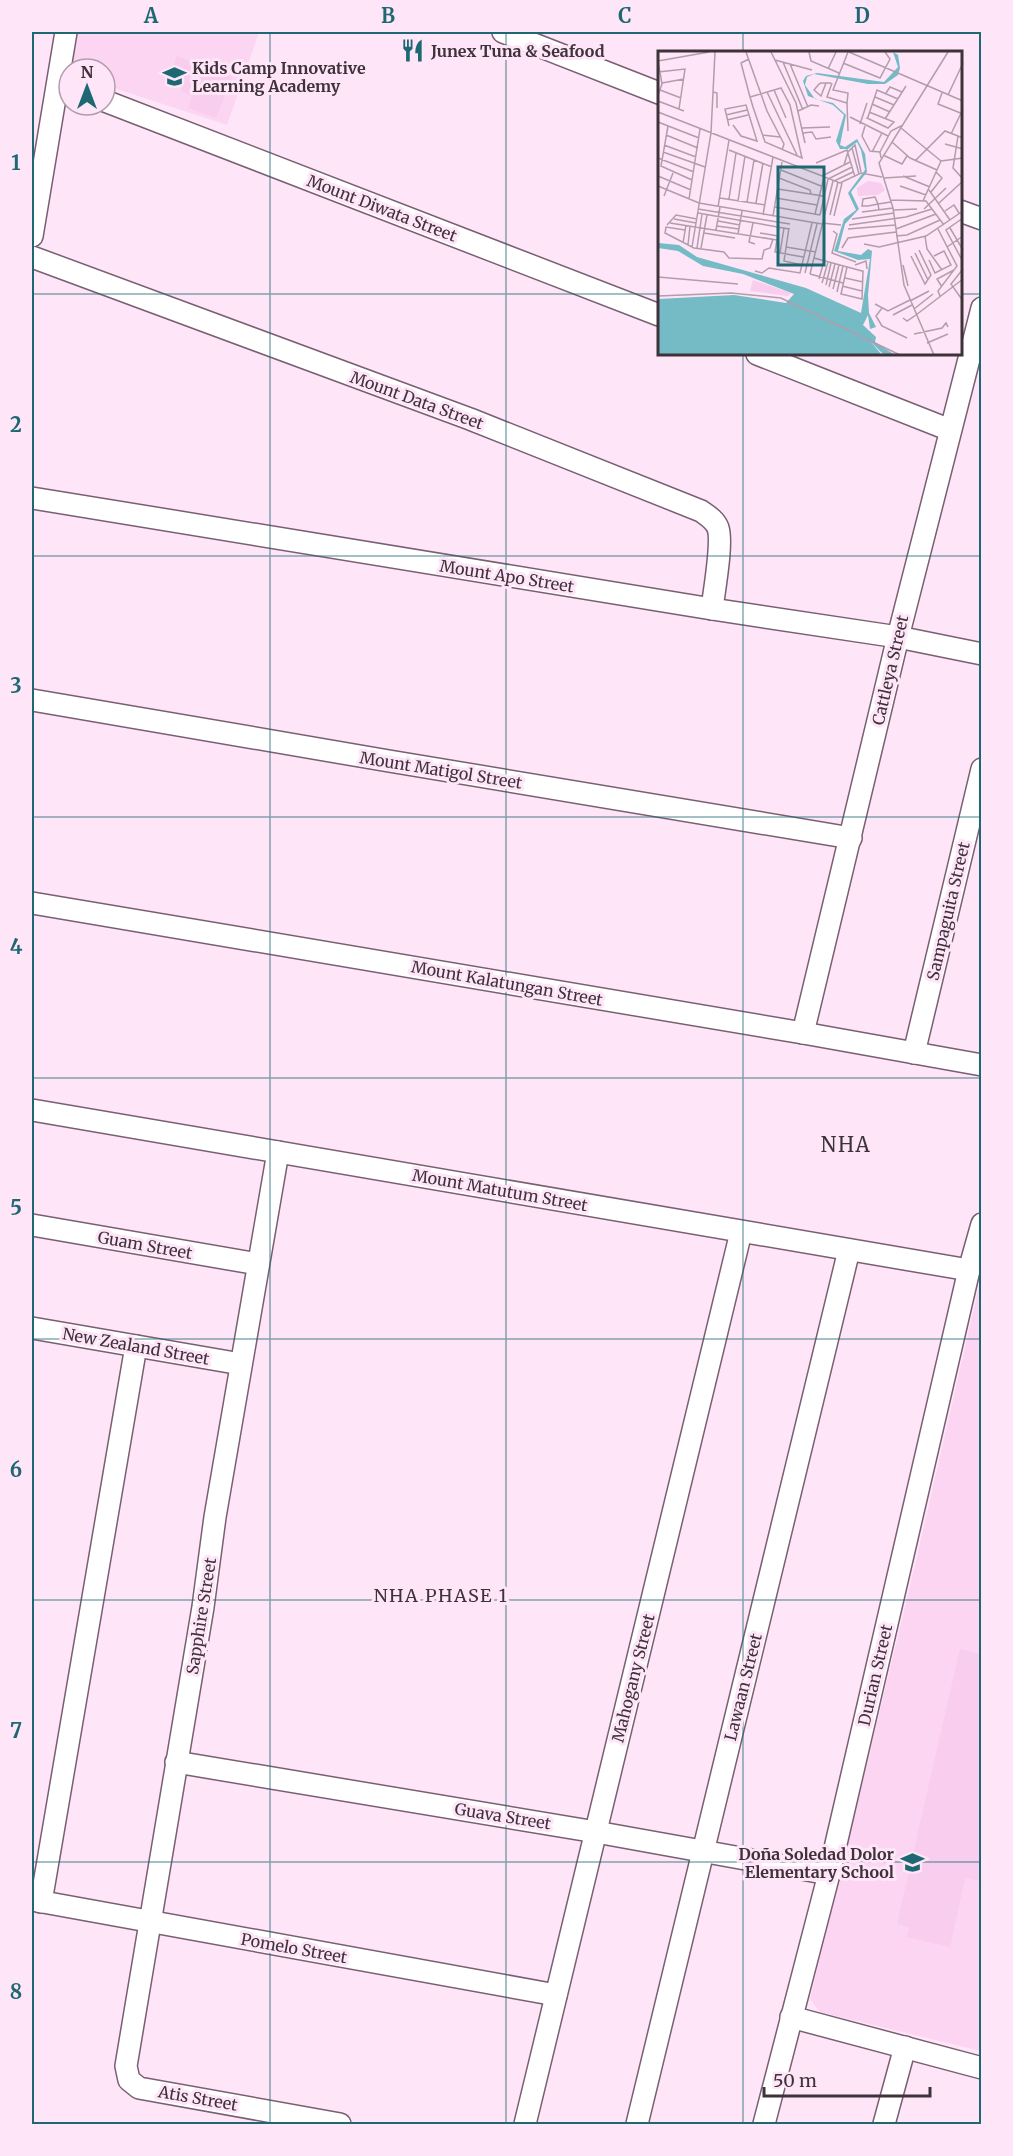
<svg xmlns="http://www.w3.org/2000/svg" width="1013" height="2156" font-family="Merriweather,serif">
<style>
.built{fill:#fbd5f1}
.green{fill:#f8cded}
.lines{fill:none;stroke-linecap:round;stroke-linejoin:round}
.minor-casing{stroke:#795f72;stroke-width:24}
.minor{stroke:#fff;stroke-width:21}
.grid{fill:none;stroke:#1d6872;stroke-width:1.5;stroke-opacity:0.55}
.labels{text-anchor:middle;dominant-baseline:central;stroke-width:6;stroke-linejoin:round;paint-order:stroke}
.poi-label{font-size:16px;font-weight:bold;fill:#3e323b;stroke:#fee5f7;text-anchor:start}
.street-label{font-size:16px;fill:#3e323b;stroke:#fee5f7}
.neighbourhood-label{font-size:18px;letter-spacing:1.5px;fill:#3e323b;stroke:#fee5f7}
.quarter-label{font-size:20px;letter-spacing:1.5px;fill:#3e323b;stroke:#fee5f7}
.inset-road{fill:none;stroke:#b19dac;stroke-width:1.5}
.view{fill:#1d6872;fill-opacity:0.15;stroke:#1d6872;stroke-width:3}
.inset-edge{fill:none;stroke:#3e323b;stroke-width:3}
.neatline{fill:none;stroke:#1d6872;stroke-width:2}
.grid-label{font-size:20px;text-anchor:middle;font-weight:bold;fill:#1d6872}
</style>
<rect width="100%" height="100%" fill="#fee5f7"/>
<g class="built">
<polygon points="77,32 208,32 212,33 213,32 259,32 227,125 105,85 105,69 69,69"/>
<polygon points="981,1278 981,2051 820,2012 810,1999 913,1574"/>
</g>
<g class="green">
<polygon points="177,56 232,77 216,118 188,108 192,96 181,91 185,79 170,73"/>
<polygon points="960,1649 981,1654 982,1881 965,1878 950,1947 907,1937 909,1927 897,1924"/>
</g>
<g class="lines">
<defs>
<g id="minor">
<polyline points="503,32 659,93"/>
<polyline points="105,101 659,315"/>
<polyline points="960,211 982,219"/>
<polyline points="32,236 66,32"/>
<path d="M32,257L470,419L701,511C708,516 715,520 718,528C723,543 714,591 712,609"/>
<polyline points="757,354 950,430"/>
<polyline points="32,498 712,609 898,637 982,654"/>
<polyline points="32,700 389,761 851,838"/>
<polyline points="32,903 803,1033 982,1065"/>
<polyline points="803,1033 898,637 982,308"/>
<polyline points="914,1053 982,769"/>
<polyline points="32,1110 969,1270"/>
<polyline points="278,1152 215,1517 203,1607 126,2066 129,2080 139,2088 340,2124"/>
<polyline points="32,1225 258,1264"/>
<polyline points="32,1328 241,1364"/>
<polyline points="176,1762 596,1832 829,1874"/>
<polyline points="32,1900 556,1995"/>
<polyline points="41,1902 136,1346"/>
<polyline points="791,2017 982,2068"/>
<polyline points="525,2124 741,1232"/>
<polyline points="637,2124 849,1250"/>
<polyline points="764,2124 829,1874 969,1270 982,1224"/>
<polyline points="884,2124 905,2047"/>
</g>
</defs>
<use href="#minor" class="minor-casing"/>
<use href="#minor" class="minor"/>
</g>
<path class="grid" d="M270,32V2124M506,32V2124M743,32V52M32,294H659M960,294H982M743,354V2124M32,556H982M32,817H982M32,1078H982M32,1339H982M32,1600H982M32,1862H982"/>
<defs>
<symbol id="restaurant-bare" viewBox="-9 -9 18 18"><path d="M-5-6h1v4h1v-4h1v4h1v-4h1v5L-1.5 .5V6h-2V.5L-5-1ZM5-6V6H3V1.5H1.5Q1.5-4 5-6Z" fill="#1d6872" stroke="#fee5f7" stroke-width="2.5" paint-order="stroke"/></symbol>
<symbol id="school-bare" viewBox="-9 -9 18 18"><path d="M0-5L7-2L0 1L-7-2ZM-4 1L0 2.5L4 1V4Q0 6-4 4Z" fill="#1d6872" stroke="#fee5f7" stroke-width="2.5" paint-order="stroke"/></symbol>
</defs>
<g fill-rule="evenodd">
<use href="#restaurant-bare" x="396" y="34" width="33" height="33"/>
<use href="#school-bare" x="158" y="60" width="33" height="33"/>
<use href="#school-bare" x="896" y="1846" width="33" height="33"/>
</g>
<g class="labels">
<g class="poi-label">
<text x="431" y="51">Junex Tuna &amp; Seafood</text>
<text x="192" y="68">Kids Camp Innovative<tspan x="192" dy="18">Learning Academy</tspan></text>
<text x="894" y="1854" text-anchor="end">Doña Soledad Dolor<tspan x="894" dy="18">Elementary School</tspan></text>
</g>
<g class="street-label">
<text transform="translate(382 208) rotate(21)">Mount Diwata Street</text>
<text transform="translate(417 400) rotate(20)">Mount Data Street</text>
<text transform="translate(507 576) rotate(9)">Mount Apo Street</text>
<text transform="translate(890 670) rotate(-77)">Cattleya Street</text>
<text transform="translate(441 770) rotate(9)">Mount Matigol Street</text>
<text transform="translate(948 911) rotate(-77)">Sampaguita Street</text>
<text transform="translate(507 983) rotate(10)">Mount Kalatungan Street</text>
<text transform="translate(500 1190) rotate(10)">Mount Matutum Street</text>
<text transform="translate(145 1245) rotate(10)">Guam Street</text>
<text transform="translate(136 1346) rotate(10)">New Zealand Street</text>
<text transform="translate(201 1616) rotate(-81)">Sapphire Street</text>
<text transform="translate(875 1675) rotate(-77)">Durian Street</text>
<text transform="translate(633 1678) rotate(-76)">Mahogany Street</text>
<text transform="translate(743 1687) rotate(-76)">Lawaan Street</text>
<text transform="translate(503 1816) rotate(9)">Guava Street</text>
<text transform="translate(294 1948) rotate(10)">Pomelo Street</text>
<text transform="translate(198 2098) rotate(10)">Atis Street</text>
</g>
<g class="neighbourhood-label">
<text x="441" y="1595">NHA PHASE 1</text>
</g>
<g class="quarter-label">
<text x="846" y="1144">NHA</text>
</g>
</g>
<g transform="translate(658 51)">
<rect width="304" height="304" fill="#fee5f7"/>
<path d="M210,130L223,132L227,139L220,144L200,145L199,137ZM95,229L133,242L130,245L92,240Z" fill="#f8cded"/>
<path d="M235,1L240,4L242,17L240,24L227,33H210L156,23L149,26L147,34L157,48L175,52L188,64L182,94L187,96L199,88L207,103L209,121L193,141L201,158L187,173L180,200L203,204L210,198L214,200L210,244L211,262L218,276L212,278L210,264L205,274L218,286L217,291L237,304H226L212,290L224,304H0V248L76,244L128,252L136,243L85,223L45,215L20,200L0,197V192L21,194L39,206L148,237L203,262L212,208L200,209L176,200L186,168L198,159L190,142L207,119L203,99L199,91L190,98H182L178,90L186,64L175,54L150,45L145,30L148,25L159,22L226,31L240,16Z" fill="#74bbc6"/>
<path class="inset-road" d="M88,1L109,60L126,93L124,99M113,1L138,52L147,92M151,1L153,10L181,22M191,1L305,50M91,8L83,12L92,46L95,56L107,91L144,107L132,54L123,37L92,46M117,9L154,19M0,10L51,1M125,11L145,59M185,12L222,27L232,8L227,1M132,13L150,56M170,18L178,1M0,21L27,18L21,58M4,32L26,28M168,32L163,45L156,39L161,33L163,32H173M174,32L169,46L189,52L190,80M2,39L23,47M116,39L128,67M55,41L59,42V57M109,41L139,104M228,42L232,36L244,41M284,42L280,53L305,63M0,44L4,33L0,10M290,44L305,12M217,46L236,54M0,50L26,60M189,52L190,42L175,39L190,1M214,53L232,61M140,60L153,54L161,55M0,61L182,132L203,122L224,126M211,61L236,71L230,77L209,67L210,66L219,39L240,48M68,64L89,59M192,66L230,85M227,68L248,35M69,69L90,64M0,71L41,87M202,73L209,52M10,75L3,115L34,129M71,75L67,58L88,54L99,90L83,85L75,74M207,75L204,85L212,100L222,101M144,77L172,76M243,77L283,110M145,82L154,81L158,88L173,86M293,83L305,58M8,84L40,97M104,84L122,86M300,85L295,117L305,128M234,91L252,107L279,119M287,93L305,98M6,94L38,106M194,97L201,123M71,99L114,116M5,101L47,116M214,101L224,82M225,104L244,113L249,105M0,107L36,121M223,107L222,101L233,80L245,74M257,110L287,80L305,87M283,110L305,107M158,112L189,99L197,126M186,114L190,101L197,94L203,121M123,119L163,135M0,125L33,139M164,125L192,111M245,125L272,136M121,127L152,139L153,143M226,127L258,125M176,130L195,121M0,135L41,152L164,173M242,135L268,144M120,138L165,145M271,139L292,169M273,141L284,127L278,121M6,145L15,122M62,147L107,154M118,147L159,154M31,148L42,78M71,148L78,102M233,149L268,150L286,174M80,150L87,105M265,150L283,110M89,151L96,109M98,152L105,112M281,152L305,130M60,156L71,89M117,156L162,164M40,158L132,173M266,158L288,137M221,159L220,153L217,146L205,148L204,155H210L220,153L233,151M236,159L259,158M287,160L296,154L301,162M204,161L235,157M40,162L131,178M157,163L166,126M105,164L115,106M162,164L170,128L194,116M172,164L180,131M115,165L124,111M176,165L184,132M16,168L38,172M194,168L236,162M60,170L82,174M12,172L119,189M95,172L91,191L97,193M164,172L183,174M9,174L18,164L39,168M191,174L248,166L274,158M59,175L81,178M121,176L117,201L145,206M131,177L126,210L144,214M292,177L305,199M190,178L237,174M238,178L278,163M280,178L299,215L280,240L282,245M27,179L8,176L7,182L36,197L66,201L71,207L104,208L106,199L112,197L115,188M58,179L62,156M175,180L179,183L174,202L198,211M46,182L77,187M102,182L120,185M80,183L84,160M238,185L249,184L282,169M267,185L269,198L284,219M25,192L28,174M206,193L221,196L268,185L305,160M30,194L32,175M34,196L53,82L57,1M128,196L158,201M289,196L305,185M39,197L44,163M43,197L49,164M184,197L190,187L238,181M122,202L126,177M257,202L270,229M253,205L267,233L273,224L261,199M156,207L204,220H205L204,248L183,243L189,216M271,209L277,222L293,214L286,200L276,205M304,209L288,179L305,167M197,214L208,210L209,218M245,214L250,235M305,218L293,233L305,250M97,220L104,222L111,217L142,222L154,172M147,222L159,173M152,223L175,130M152,223L185,232M0,226L80,233M187,227L205,231M161,228L166,210M164,232L170,211M168,234L173,212M184,235L204,240M171,236L177,213M284,236L279,228L296,219M175,238L181,214M179,241L185,215M0,245L73,242L123,247L242,304M252,250L271,240M217,253L230,260L252,249M224,257L218,265L224,275L249,287M256,258L275,243M235,264L254,254M245,267L249,270L258,264L305,228M256,283L284,277L288,272L290,276M269,292L290,283M276,304L246,234L235,157L221,112L290,1"/>
<path class="view" d="M120,116H166V214H120Z"/>
<rect width="304" height="304" class="inset-edge"/>
</g>
<rect width="1013" height="2156" fill="none" stroke="#fee5f7" stroke-width="66"/>
<g transform="translate(87 87)"><circle r="28" fill="#fee5f7" stroke="#b19dac" stroke-width="1.5"/>
<path d="M0-4.5L10 22L0 15L-10 22Z" fill="#1d6872"/>
<text y="-9" font-size="16" font-weight="bold" text-anchor="middle" fill="#3e323b">N</text>
</g>
<path d="M764 2087v9h166v-9" fill="none" stroke="#3e323b" stroke-width="3"/>
<text x="773" y="2087" font-size="18" fill="#3e323b" stroke="#fee5f7" stroke-width="4.5" paint-order="stroke">50 m</text>
<rect x="33" y="33" width="947" height="2090" class="neatline"/>
<g class="grid-label">
<text x="151" y="23">A</text>
<text x="388" y="23">B</text>
<text x="625" y="23">C</text>
<text x="862" y="23">D</text>
<text x="16" y="170">1</text>
<text x="16" y="432">2</text>
<text x="16" y="693">3</text>
<text x="16" y="954">4</text>
<text x="16" y="1215">5</text>
<text x="16" y="1477">6</text>
<text x="16" y="1738">7</text>
<text x="16" y="1999">8</text>
</g>
</svg>
